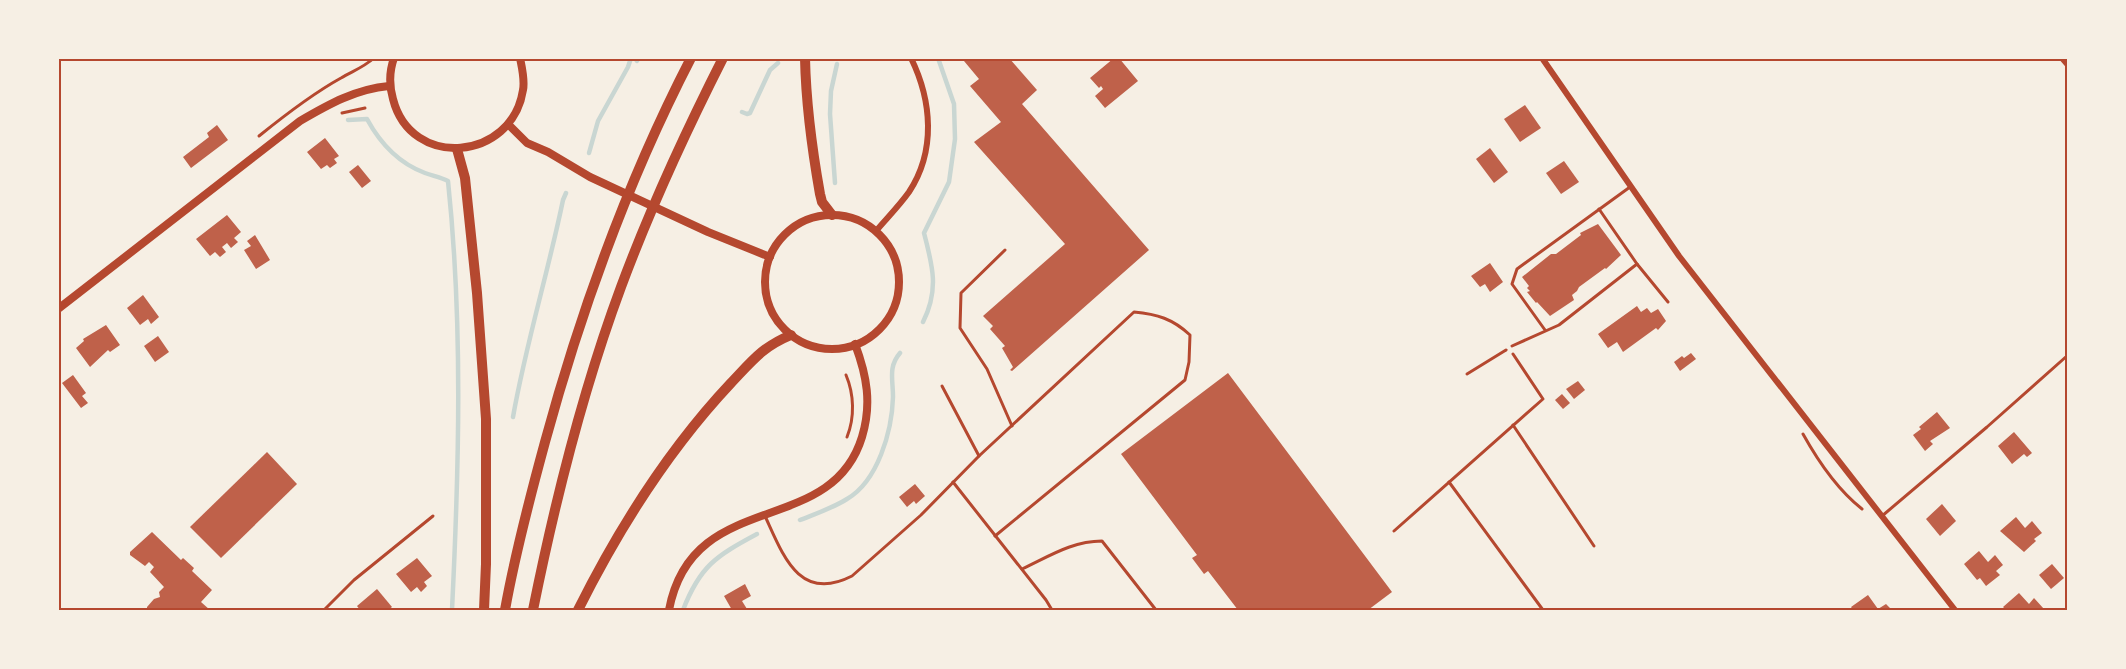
<svg xmlns="http://www.w3.org/2000/svg" width="2126" height="669" font-family="Rubik,sans-serif">
<style>
.lines{fill:none;stroke-linecap:round;stroke-linejoin:round}
.stream{stroke:#c9d6d2;stroke-width:4.5}
.building{fill:#bf614a}
.path{stroke:#b5482f;stroke-width:3}
.service{stroke:#b5482f;stroke-width:3}
.minor{stroke:#b5482f;stroke-width:6}
.tertiary{stroke:#b5482f;stroke-width:8}
.trunk{stroke:#b5482f;stroke-width:10}
.neatline{fill:none;stroke:#b5482f;stroke-width:2}
</style>
<rect width="100%" height="100%" fill="#f6efe4"/>
<g class="lines">
<g class="stream">
<polyline points="635,58 637,61"/>
<polyline points="742,112 747,114 750,113 770,70 778,63"/>
<path d="M348,120L367,119C380,143 398,163 425,173C433,176 440,177 448,181C463,324 459,467 452,610"/>
<polyline points="589,153 598,121 628,67 631,58"/>
<polyline points="835,183 830,114 831,91 837,64"/>
<path d="M923,322C939,290 933,267 924,233L949,182L955,139L954,104L938,58"/>
<path d="M513,417C526,343 548,273 563,200L566,193"/>
<path d="M800,520C815,514 833,508 847,499C878,481 892,431 893,397C893,379 888,367 900,353"/>
<path d="M683,610C700,566 716,556 757,534"/>
</g>
</g>
<g class="building">
<polygon points="967,58 1009,58 1037,90 1022,104 1149,250 1012,371 1010,370 1013,367 1002,348 1005,346 990,329 993,326 983,316 1065,244 974,142 1001,122 970,86 979,79 964,61"/>
<polygon points="1114,58 1119,58 1138,81 1105,108 1095,96 1103,89 1101,86 1099,88 1090,78"/>
<polygon points="1525,105 1541,128 1520,142 1504,119"/>
<polygon points="217,125 228,140 191,168 183,157 209,137 207,133"/>
<polygon points="325,138 339,156 334,159 337,163 330,168 327,165 321,169 307,152"/>
<polygon points="1490,148 1508,172 1494,183 1476,159"/>
<polygon points="1564,161 1579,182 1561,194 1546,173"/>
<polygon points="358,165 371,181 362,188 349,172"/>
<polygon points="227,215 241,232 234,238 238,242 231,248 227,243 222,247 226,252 220,257 215,252 210,256 196,239"/>
<polygon points="1598,224 1621,255 1606,269 1605,268 1579,287 1577,291 1572,295 1574,300 1550,316 1537,302 1536,303 1527,292 1530,291 1527,288 1529,286 1522,277 1551,254 1556,254 1581,235 1580,233"/>
<polygon points="255,235 270,260 256,269 244,250 251,246 247,241"/>
<polygon points="1490,263 1503,282 1490,292 1485,284 1480,287 1471,276"/>
<polygon points="143,295 159,317 151,324 148,319 140,325 127,308"/>
<polygon points="1637,306 1641,312 1647,308 1651,313 1658,309 1666,321 1658,330 1656,328 1623,352 1617,342 1608,348 1598,334"/>
<polygon points="106,325 120,345 110,352 108,350 90,367 76,348 84,341 83,339"/>
<polygon points="158,336 169,352 155,362 144,346"/>
<polygon points="1691,353 1696,359 1680,371 1674,362 1682,356 1684,358"/>
<polygon points="1228,373 1392,592 1368,610 1238,610 1208,571 1204,574 1192,558 1197,555 1121,454"/>
<polygon points="73,375 86,393 82,396 88,403 81,408 62,383"/>
<polygon points="1578,381 1585,390 1574,399 1566,389"/>
<polygon points="1562,394 1570,403 1563,409 1555,400"/>
<polygon points="1937,412 1950,428 1930,441 1933,444 1925,451 1913,435 1921,429 1919,427"/>
<polygon points="2014,432 2032,453 2027,457 2024,454 2012,464 1998,446"/>
<polygon points="267,452 297,484 221,558 190,527"/>
<polygon points="915,484 925,496 916,504 914,501 907,507 899,497"/>
<polygon points="1942,504 1956,521 1940,536 1926,519"/>
<polygon points="2016,517 2025,528 2032,521 2042,533 2034,539 2036,541 2024,552 2000,531"/>
<polygon points="152,532 181,560 183,558 194,568 192,571 212,590 201,602 210,610 147,610 147,607 154,599 160,597 159,592 164,587 150,572 154,567 149,562 145,566 130,555 130,552"/>
<polygon points="1979,551 1988,562 1995,555 2003,565 1996,571 2000,575 1986,586 1980,578 1977,580 1964,564"/>
<polygon points="417,558 432,576 424,582 427,586 421,592 417,587 411,592 396,574"/>
<polygon points="2052,564 2064,578 2051,589 2039,575"/>
<polygon points="745,584 751,596 742,601 747,609 732,610 724,596"/>
<polygon points="377,589 392,607 388,610 360,610 357,606"/>
<polygon points="2019,593 2029,604 2034,598 2044,609 2006,610 2003,607"/>
<polygon points="1868,595 1878,609 1886,604 1892,610 1853,610 1851,607"/>
</g>
<g class="lines">
<g class="path">
<polyline points="342,113 365,108"/>
<path d="M259,136C285,115 312,94 341,78C353,71 364,67 374,58"/>
<polyline points="1467,374 1506,350"/>
<path d="M846,375C854,394 855,417 847,437"/>
<polyline points="1513,425 1594,546"/>
<path d="M1803,434C1818,461 1838,490 1862,509"/>
<polyline points="1449,482 1543,610"/>
<polyline points="1394,531 1543,399 1513,354"/>
</g>
<g class="service">
<polyline points="1599,209 1637,264 1668,302"/>
<polyline points="1005,250 961,293 960,328 987,369 1012,426"/>
<polyline points="1545,330 1512,284 1517,269 1630,187"/>
<polyline points="1512,346 1559,325 1637,264"/>
<polyline points="942,386 979,456"/>
<polyline points="953,482 1046,600 1052,610"/>
<path d="M765,516C783,555 799,603 852,576L921,515L979,456L1134,312C1157,314 1173,319 1190,335L1189,362L1185,380L995,536"/>
<polyline points="1882,516 1987,427 2068,355"/>
<path d="M1022,569C1048,557 1072,541 1102,541L1156,610"/>
<polyline points="324,610 354,580 433,516"/>
</g>
<g class="minor">
<polyline points="1542,58 1679,256 1955,610"/>
<polyline points="2062,58 2068,65"/>
<path d="M876,231C887,218 899,206 909,192C936,151 932,101 911,58"/>
</g>
<g class="tertiary">
<path d="M394,58C389,72 389,85 393,99C411,170 512,161 523,90C525,80 522,68 520,58"/>
<polyline points="508,124 527,143 548,152 590,177 708,232 770,257"/>
<circle cx="832" cy="282" r="67"/>
<path d="M58,309L300,121C329,104 356,89 389,86"/>
<path d="M669,610C692,487 831,539 862,437C872,404 867,376 855,344"/>
</g>
<g class="trunk">
<path d="M805,58C806,105 812,149 820,194L822,202L832,215"/>
<polyline points="457,149 465,178 477,293 486,419 486,564 484,610"/>
<path d="M505,610C515,554 530,497 545,442C581,310 628,180 691,58"/>
<path d="M533,610C555,501 582,392 621,287C650,209 685,133 723,58"/>
<path d="M578,610C619,528 668,450 731,383C752,361 762,347 791,335"/>
</g>
</g>
<rect width="2126" height="669" fill="none" stroke="#f6efe4" stroke-width="120"/>
<rect x="60" y="60" width="2006" height="549" class="neatline"/>
</svg>
